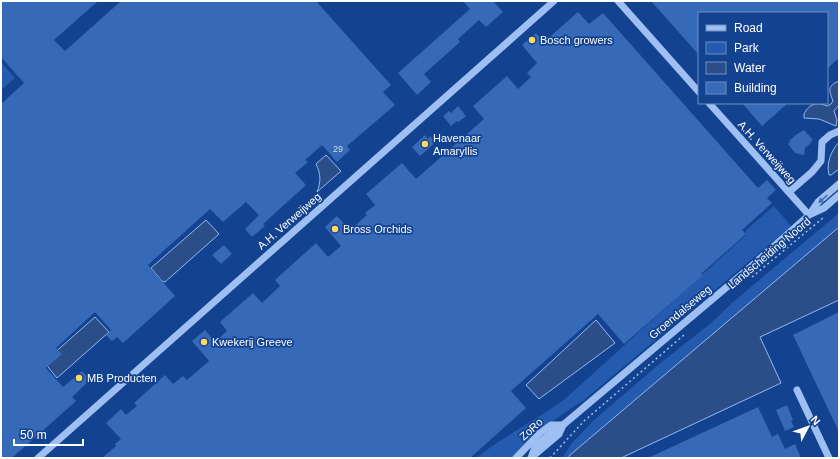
<svg xmlns="http://www.w3.org/2000/svg" width="840" height="459" font-family="Helvetica,sans-serif">
<style>
.green{fill:#245baf}
.water{fill:#2b4e88;stroke:#90b9f5}
.building{fill:#3669b7}
.lines{fill:none;stroke-linecap:round;stroke-linejoin:round}
.path{stroke:#9ebff2;stroke-width:1.5;stroke-dasharray:2 3;stroke-linecap:butt}
.minor{stroke:#9ebff2;stroke-width:7}
.oneway{fill:#446eb2}
.poi-dot{fill:#ffda5f;stroke:#134290;stroke-width:1.5}
.labels{text-anchor:middle;dominant-baseline:central;stroke-width:3.5;stroke-linejoin:round;paint-order:stroke}
.number-label{font-size:9px;fill:#cddaed}
.poi-label{font-size:11px;fill:#fff;stroke:#134290;text-anchor:start}
.street-label{font-size:11px;fill:#fff;stroke:#134290}
</style>
<rect width="100%" height="100%" fill="#134290"/>
<g class="green">
<polygon points="1,62 15,78 1,90"/>
<path d="M774,206L791,226L583,401C555,417 536,435 513,457L476,458C504,436 536,420 565,399L746,235V230Z"/>
<polygon points="839,213 839,227 570,455 568,458 562,458 572,443 593,421 658,365 711,323 732,303"/>
</g>
<g class="water">
<path d="M839,81V105L834,111L837,120L836,126L819,119L804,118V114C810,103 817,102 827,106L831,104L833,101C829,90 827,86 839,81Z"/>
<path d="M839,142V169L831,175H829C826,163 831,151 839,142Z"/>
<path d="M326,155L341,171L317,192C321,182 321,174 316,164Z"/>
<polygon points="206,220 219,234 165,282 162,281 151,268"/>
<polygon points="839,227 839,300 760,337 781,383 621,458 568,458 570,455"/>
<polygon points="95,317 109,332 57,378 44,362"/>
<polygon points="596,320 615,343 539,399 526,385"/>
</g>
<g class="building">
<polygon points="1,1 98,1 54,40 65,51 121,1 316,1 391,85 383,92 395,105 347,146 350,150 337,162 322,145 305,160 308,162 295,173 306,185 263,224 265,226 252,237 245,229 259,215 246,202 223,222 210,209 148,265 175,296 123,343 117,337 112,341 106,335 111,330 95,312 56,348 62,354 46,368 63,387 82,371 90,380 72,397 76,401 12,458 1,458 1,104 24,83 1,57"/>
<polygon points="463,1 493,1 503,12 486,27 479,20 458,39 460,42 424,74 431,82 417,95 398,73 470,9"/>
<polygon points="651,1 839,1 839,58 827,69 827,13 699,13 699,55"/>
<polygon points="578,12 589,24 603,13 758,188 767,180 776,190 767,198 772,203 742,230 746,234 701,274 703,275 624,344 598,314 511,391 526,408 470,458 102,458 116,446 115,444 121,439 106,423 121,409 126,415 137,406 134,403 165,375 173,384 183,376 187,380 209,361 192,341 205,330 215,342 227,331 220,322 253,293 262,303 280,286 275,280 316,243 328,257 341,246 325,227 337,216 350,230 367,215 365,213 375,205 366,194 402,163 416,179 484,119 473,106 507,76 518,89 531,77 527,73 537,63 522,45 536,33 544,42"/>
<polygon points="742,103 788,103 762,126"/>
<polygon points="458,106 466,116 458,122 457,121 451,126 443,116 449,111 451,113"/>
<polygon points="804,130 813,140 810,142 811,143 805,148 804,155 795,153 788,144 790,142 789,141 797,134"/>
<polygon points="425,135 428,139 430,136 436,142 420,156 412,147"/>
<polygon points="224,245 232,254 221,264 212,255"/>
<polygon points="839,312 839,432 793,335"/>
<polygon points="787,405 793,420 791,421 794,427 785,431 776,410"/>
<polygon points="758,407 772,437 778,434 785,449 795,444 801,458 648,458"/>
</g>
<g class="lines">
<g class="path">
<polyline points="752,277 823,218"/>
<polyline points="550,458 584,421 685,334"/>
</g>
<g class="minor">
<polyline points="618,1 699,92"/>
<polyline points="709,103 809,215"/>
<polyline points="789,192 812,172 821,161 822,142 830,135 839,131"/>
<polyline points="811,214 824,208 839,195"/>
<polyline points="797,390 829,458"/>
<polyline points="532,457 559,434 563,425"/>
<polyline points="38,458 554,1"/>
<polyline points="516,458 540,433 551,425 563,425"/>
<polyline points="531,458 535,447 555,429 563,425 747,270 809,215 818,202 839,184"/>
</g>
</g>
<defs><path id="oneway-solid" d="M-6-.8H1V-3.2L6.5 0L1 3.2V.8H-6Z"/></defs>
<use class="oneway" href="#oneway-solid" transform="translate(823 199) rotate(138)"/>
<g class="poi-dot">
<circle cx="532" cy="40" r="4"/>
<circle cx="425" cy="144" r="4"/>
<circle cx="335" cy="229" r="4"/>
<circle cx="204" cy="342" r="4"/>
<circle cx="79" cy="378" r="4"/>
</g>
<g class="labels">
<g class="number-label">
<text x="338" y="149">29</text>
</g>
<g class="poi-label">
<text x="540" y="40">Bosch growers</text>
<text x="433" y="138">Havenaar<tspan x="433" dy="13">Amaryllis</tspan></text>
<text x="343" y="229">Bross Orchids</text>
<text x="212" y="342">Kwekerij Greeve</text>
<text x="87" y="378">MB Producten</text>
</g>
<g class="street-label">
<text transform="translate(767 152) rotate(48)">A.H. Verweijweg</text>
<text transform="translate(289 221) rotate(-41)">A.H. Verweijweg</text>
<text transform="translate(769 253) rotate(-40)">Landscheiding Noord</text>
<text transform="translate(680 312) rotate(-40)">Groendalseweg</text>
<text transform="translate(531 429) rotate(-42)">ZoRo</text>
</g>
</g>
<rect width="840" height="459" fill="none" stroke="#ffffff" stroke-width="4"/>
<rect x="698" y="12" width="130" height="92" fill="#134290" stroke="#718ebc"/>
<rect x="706" y="25" width="20" height="6" fill="#9ebff2" stroke="#718ebc"/>
<text x="734" y="32" font-size="12" fill="#ffffff">Road</text>
<rect x="706" y="42" width="20" height="12" fill="#245baf" stroke="#718ebc"/>
<text x="734" y="52" font-size="12" fill="#ffffff">Park</text>
<rect x="706" y="62" width="20" height="12" fill="#2b4e88" stroke="#718ebc"/>
<text x="734" y="72" font-size="12" fill="#ffffff">Water</text>
<rect x="706" y="82" width="20" height="12" fill="#3669b7" stroke="#718ebc"/>
<text x="734" y="92" font-size="12" fill="#ffffff">Building</text>
<g transform="translate(808 427) rotate(49)" stroke="#134290" stroke-width="3" paint-order="stroke">
<path d="M0-3L7 15L0 10L-7 15Z" fill="#ffffff"/>
<text y="-6" font-size="11" font-weight="bold" text-anchor="middle" fill="#ffffff">N</text>
</g>
<path d="M14 439v6h69v-6" fill="none" stroke="#ffffff" stroke-width="2"/>
<text x="20" y="439" font-size="12" fill="#ffffff" stroke="#134290" stroke-width="3" paint-order="stroke">50 m</text>
</svg>
